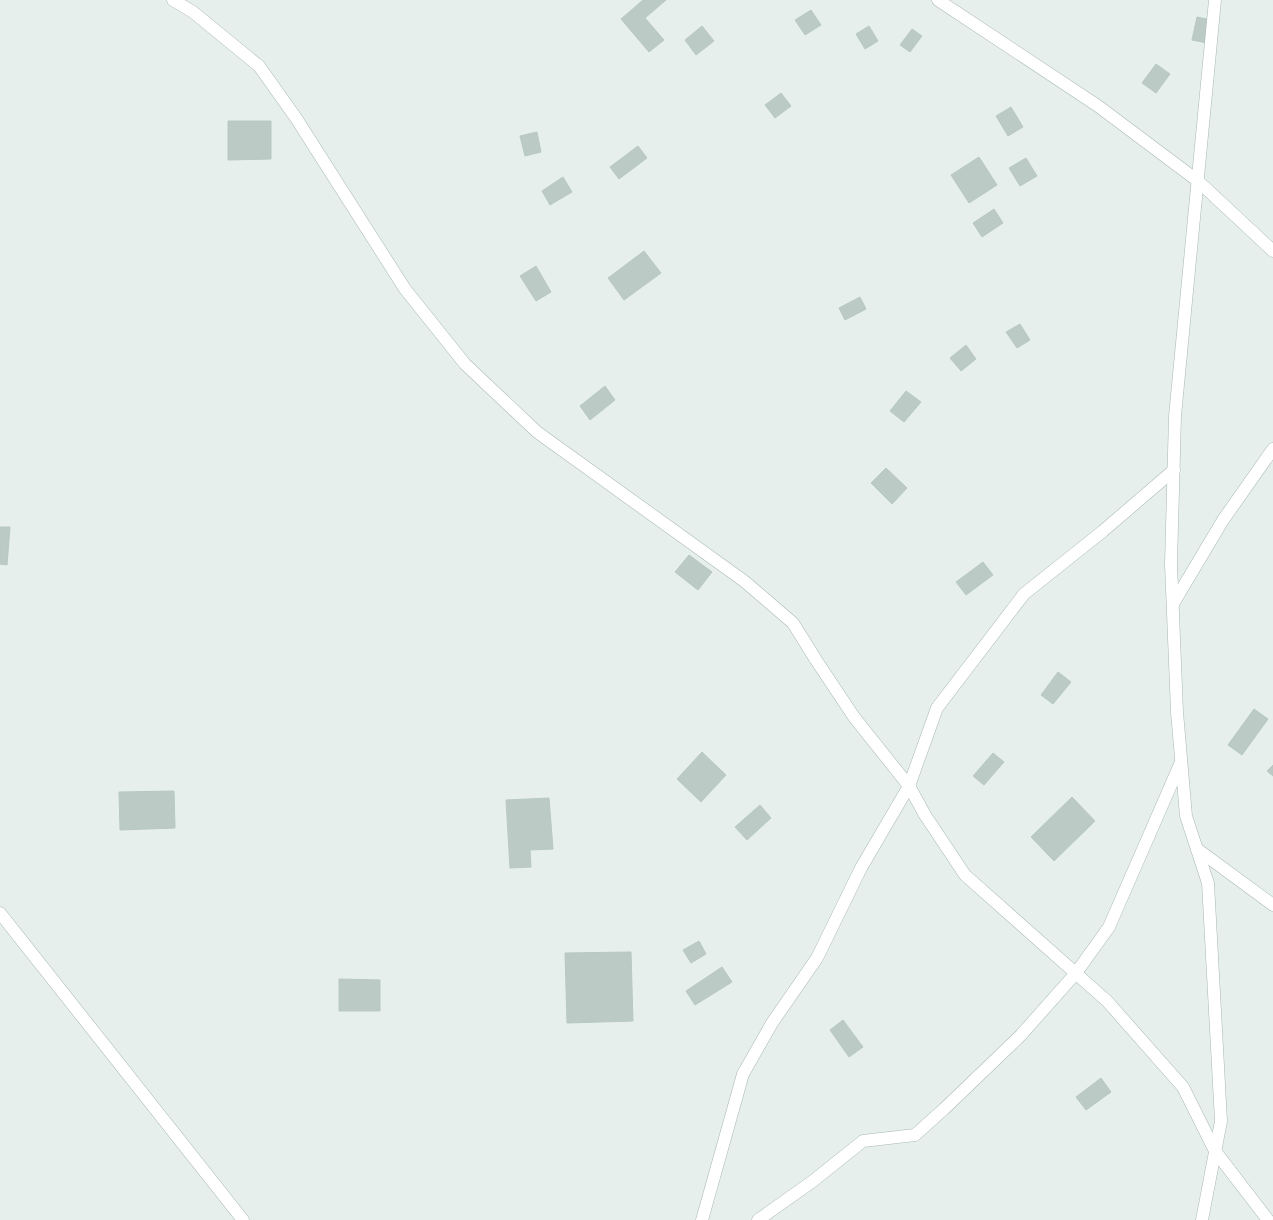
<svg xmlns="http://www.w3.org/2000/svg" width="1273" height="1220" font-family="'Open Sans',sans-serif">
<style>
.building{fill:#bbcac4;stroke:#b8c9c2}
.lines{fill:none;stroke-linecap:round;stroke-linejoin:round}
.minor-casing{stroke:#a8b8b2;stroke-width:13}
.minor{stroke:#fff;stroke-width:12}
</style>
<rect width="100%" height="100%" fill="#e6efeb"/>
<g class="building">
<polygon points="643,0 666,0 645,18 664,40 649,52 621,19"/>
<polygon points="811,10 821,25 805,35 795,20"/>
<polygon points="1197,17 1216,21 1212,44 1192,40"/>
<polygon points="702,26 714,41 696,55 685,40"/>
<polygon points="869,26 878,41 865,49 856,34"/>
<polygon points="912,29 922,36 910,52 900,45"/>
<polygon points="1156,64 1170,74 1156,93 1142,83"/>
<polygon points="781,93 791,106 775,118 765,105"/>
<polygon points="1011,107 1023,127 1008,136 996,116"/>
<polygon points="228,121 271,121 271,159 228,160"/>
<polygon points="537,132 541,152 525,156 520,136"/>
<polygon points="638,146 647,158 619,179 610,167"/>
<polygon points="979,157 997,185 969,203 951,175"/>
<polygon points="1026,158 1037,176 1020,186 1009,168"/>
<polygon points="563,177 572,192 550,205 542,191"/>
<polygon points="994,209 1003,223 982,237 973,223"/>
<polygon points="644,251 661,273 624,300 608,278"/>
<polygon points="536,266 551,292 536,301 520,276"/>
<polygon points="860,297 866,309 845,320 839,308"/>
<polygon points="1020,324 1030,340 1017,348 1006,332"/>
<polygon points="966,345 976,359 961,371 950,358"/>
<polygon points="605,386 615,400 590,420 580,406"/>
<polygon points="906,391 921,402 904,422 890,411"/>
<polygon points="886,468 907,488 892,504 871,483"/>
<polygon points="0,527 10,527 7,565 0,564"/>
<polygon points="689,555 712,572 698,590 675,572"/>
<polygon points="983,562 993,575 966,595 956,582"/>
<polygon points="1058,672 1071,682 1053,704 1041,695"/>
<polygon points="1254,709 1268,719 1242,755 1228,745"/>
<polygon points="702,752 726,775 701,802 677,779"/>
<polygon points="993,753 1004,762 984,785 973,776"/>
<polygon points="1273,765 1273,776 1267,771"/>
<polygon points="174,791 175,828 120,830 119,792"/>
<polygon points="1072,797 1095,821 1054,861 1031,837"/>
<polygon points="549,798 553,849 530,850 531,867 510,868 506,800"/>
<polygon points="760,805 771,818 747,840 735,827"/>
<polygon points="699,941 706,954 691,963 683,950"/>
<polygon points="631,952 633,1021 567,1023 565,953"/>
<polygon points="722,967 732,982 695,1005 686,991"/>
<polygon points="339,979 380,980 380,1011 339,1011"/>
<polygon points="843,1020 863,1047 849,1057 830,1030"/>
<polygon points="1101,1078 1111,1092 1086,1110 1076,1097"/>
</g>
<g class="lines">
<defs>
<g id="minor">
<polyline points="173,0 193,12 259,66 296,118 405,289 465,364 537,432 744,581 793,623 816,660 854,717 909,786 925,815 965,875 1107,1001 1183,1087 1215,1151 1268,1220"/>
<polyline points="938,0 1098,106 1198,181 1273,251"/>
<polyline points="1173,604 1223,520 1273,449"/>
<polyline points="1197,849 1273,905"/>
<polyline points="0,913 243,1220"/>
<polyline points="702,1220 743,1074 772,1023 817,958 861,868 909,786 937,708 1024,594 1103,531 1174,470"/>
<polyline points="758,1220 813,1181 863,1141 915,1135 944,1109 1021,1035 1076,973 1109,927 1181,762"/>
<polyline points="1202,1220 1221,1121 1208,883 1186,816 1177,712 1171,564 1175,416 1215,0"/>
</g>
</defs>
<use href="#minor" class="minor-casing"/>
<use href="#minor" class="minor"/>
</g>
</svg>
